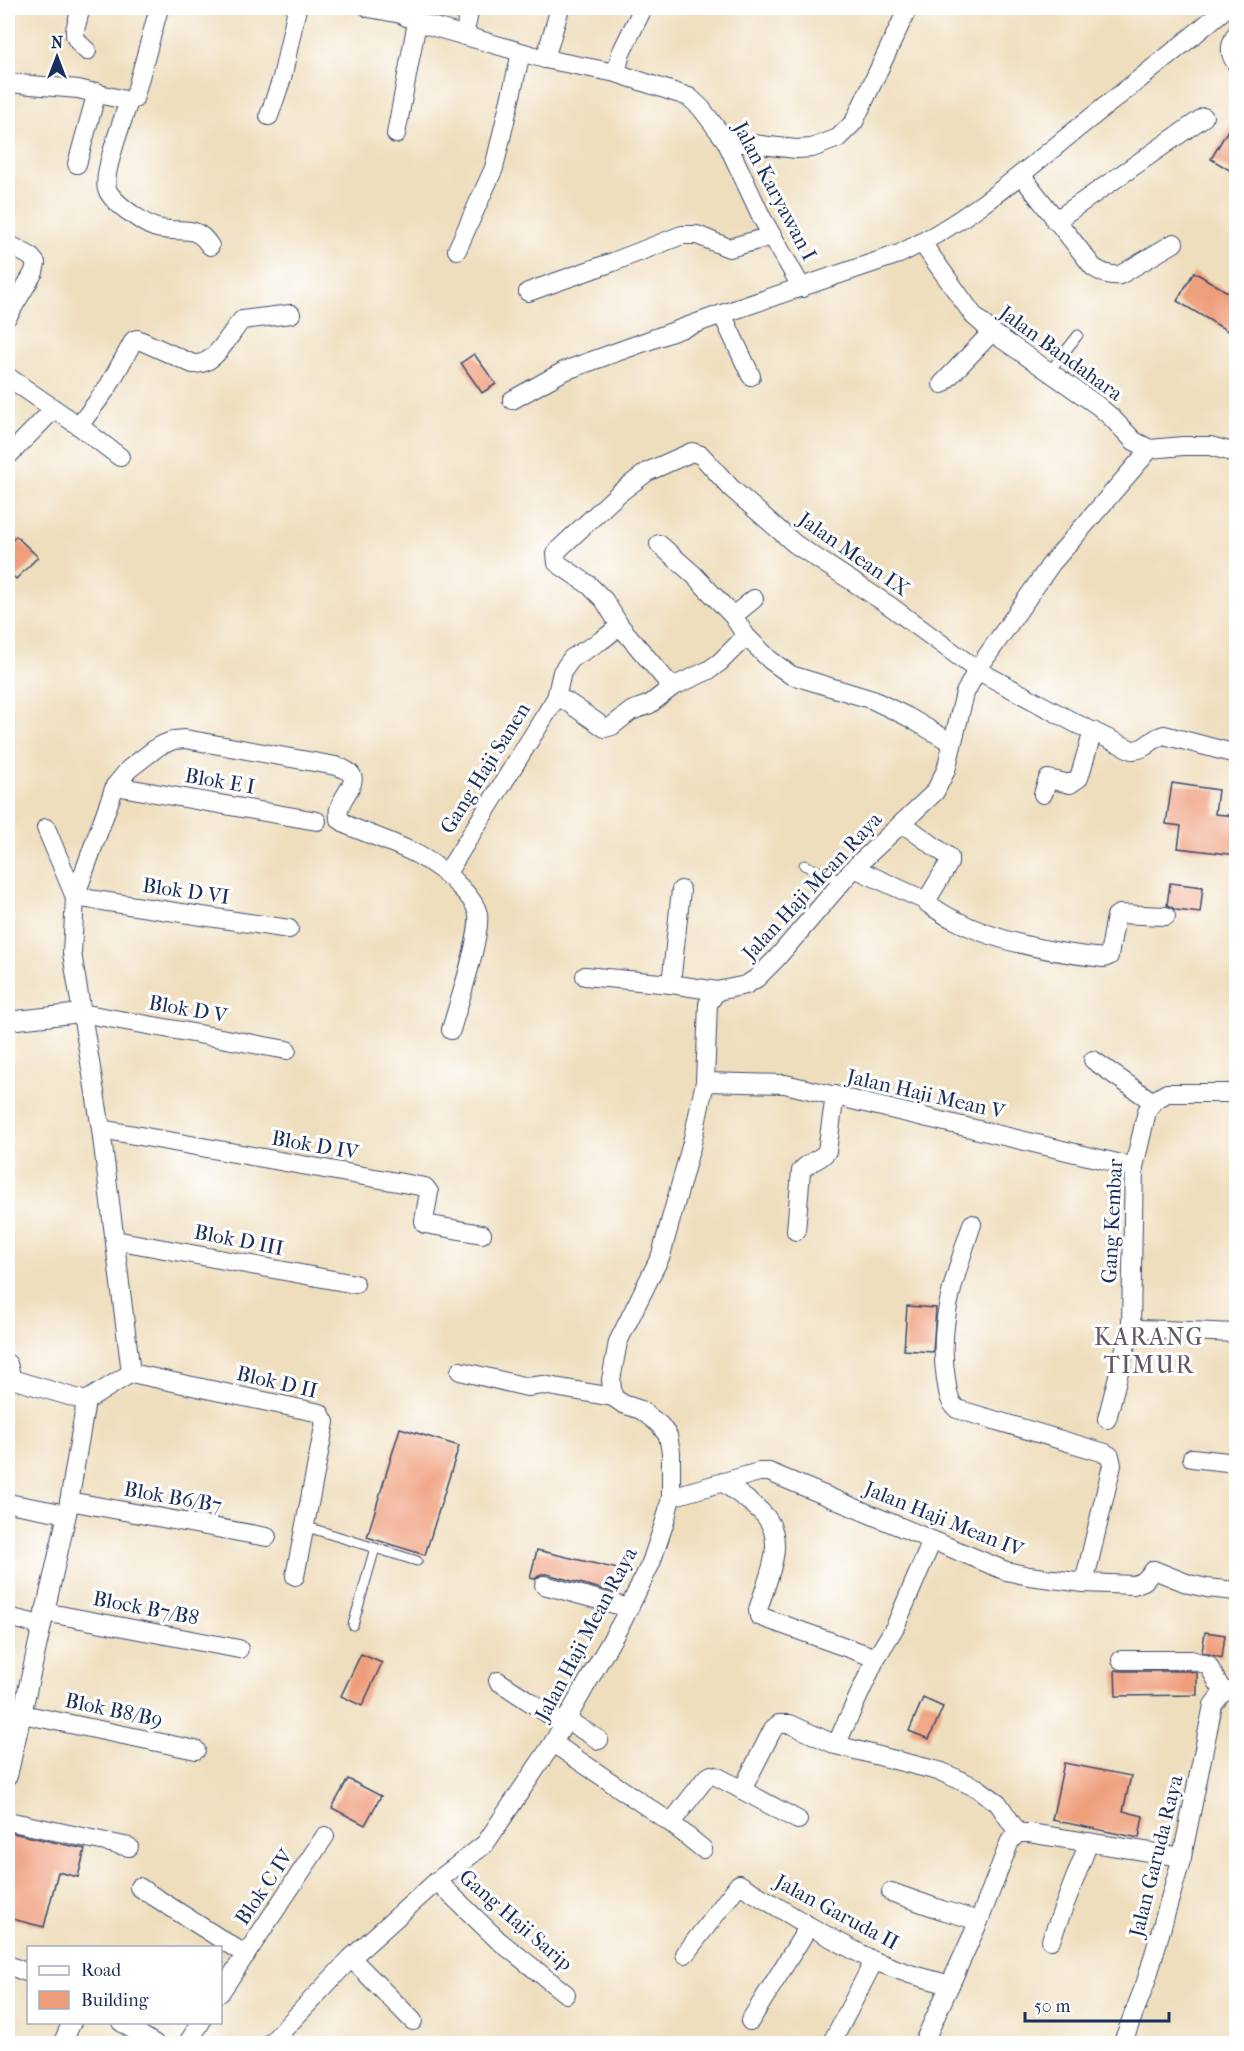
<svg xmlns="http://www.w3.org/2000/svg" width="1244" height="2051" font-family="'IM FELL French Canon',serif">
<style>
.building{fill:#ef9e7b}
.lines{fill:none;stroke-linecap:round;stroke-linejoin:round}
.service-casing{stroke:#3b496c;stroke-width:11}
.minor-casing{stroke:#3b496c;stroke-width:20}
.service{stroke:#fff;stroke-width:9}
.minor{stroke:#fff;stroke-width:18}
.labels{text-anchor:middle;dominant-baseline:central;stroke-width:6;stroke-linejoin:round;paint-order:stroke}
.street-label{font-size:21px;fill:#1b2f5e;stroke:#fff}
.quarter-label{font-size:24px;letter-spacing:1.5px;fill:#655668;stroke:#fff}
</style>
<rect width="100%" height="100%" fill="#fff"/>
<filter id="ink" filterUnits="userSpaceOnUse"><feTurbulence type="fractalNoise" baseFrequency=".0167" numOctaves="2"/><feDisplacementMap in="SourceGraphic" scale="12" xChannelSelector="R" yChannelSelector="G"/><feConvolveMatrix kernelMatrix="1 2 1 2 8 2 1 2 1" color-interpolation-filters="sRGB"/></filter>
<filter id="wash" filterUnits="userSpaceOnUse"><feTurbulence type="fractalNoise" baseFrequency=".008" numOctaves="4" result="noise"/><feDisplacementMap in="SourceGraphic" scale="24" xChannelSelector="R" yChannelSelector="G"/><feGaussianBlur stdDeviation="1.35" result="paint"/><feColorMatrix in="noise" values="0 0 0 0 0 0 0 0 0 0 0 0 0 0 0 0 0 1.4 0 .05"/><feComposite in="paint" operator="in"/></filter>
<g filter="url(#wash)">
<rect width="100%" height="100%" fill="#efdebd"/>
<g id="blocks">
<g class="building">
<polygon points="1236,116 1236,174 1211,159"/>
<polygon points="1194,272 1236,297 1236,336 1177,301"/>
<polygon points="474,354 496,384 482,393 461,363"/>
<polygon points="16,536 38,557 16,579 8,571 8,544"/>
<polygon points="1172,783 1218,790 1215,814 1236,816 1236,855 1178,848 1181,826 1166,824"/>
<polygon points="1170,883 1203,887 1200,913 1176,910 1167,905"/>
<polygon points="907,1306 936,1308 933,1352 904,1350"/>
<polygon points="400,1428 459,1446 425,1555 367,1537"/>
<polygon points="537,1550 622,1570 616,1593 547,1574 541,1574 535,1579 530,1578"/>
<polygon points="1205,1632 1225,1635 1222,1658 1202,1652"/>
<polygon points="361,1654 382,1663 362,1706 341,1696"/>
<polygon points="1115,1670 1121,1671 1189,1671 1197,1673 1197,1695 1116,1696"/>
<polygon points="923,1698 943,1707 929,1739 909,1731"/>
<polygon points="1064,1763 1131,1776 1123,1811 1143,1816 1139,1838 1052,1820"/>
<polygon points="348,1779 381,1796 365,1825 332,1808"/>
<polygon points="8,1832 85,1849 78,1877 58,1872 44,1927 8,1918"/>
</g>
</g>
</g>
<g filter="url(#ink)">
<use href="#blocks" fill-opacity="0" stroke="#3b496c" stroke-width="1.5"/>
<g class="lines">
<defs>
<g id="service">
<polyline points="1049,372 1078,335"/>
<polyline points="804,865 843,882"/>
<polyline points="304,1526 417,1561"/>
<polyline points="353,1625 375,1548"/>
</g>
<g id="minor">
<path d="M79,8L80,11C75,33 69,35 87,51"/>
<polyline points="369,8 401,14 417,22 545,59 616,73 689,97 701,108 726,141 762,218 802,288"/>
<path d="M1236,34C1230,45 1228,53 1236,63"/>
<polyline points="464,36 470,8"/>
<polyline points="545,59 560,8"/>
<polyline points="616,73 621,53 643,8"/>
<polyline points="8,83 78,89 129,101"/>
<path d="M129,101C123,120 102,173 107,189C111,199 121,206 129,212C139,219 150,228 162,229C183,233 196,224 210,246"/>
<polyline points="129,101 134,99 159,8"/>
<polyline points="269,116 282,78 297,8"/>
<polyline points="396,134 417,22"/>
<polyline points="726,141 796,149 812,148 838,138 854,122 908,8"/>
<polyline points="77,164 97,92"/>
<path d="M1021,175L1093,267C1102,273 1109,276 1120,275L1174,243"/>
<polyline points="1055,221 1204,117"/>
<polyline points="922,243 974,316 992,332 1097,405 1111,417 1134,441 1150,449 1183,446 1210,446 1236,453"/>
<polyline points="8,244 30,256 36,263 34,272 8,316"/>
<polyline points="457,250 494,168 521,53"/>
<polyline points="528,292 613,262 682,235 697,235 729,248 772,236"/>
<polyline points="722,314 751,376"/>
<polyline points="8,377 79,426 120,457"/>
<polyline points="942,384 992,332"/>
<path d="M512,400L564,371L722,314L899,254C970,221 1028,168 1088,120C1135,83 1181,46 1226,8"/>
<path d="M79,426L108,387L134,340L137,339L193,364C216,366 228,335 242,320L291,314"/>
<polyline points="8,456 54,409"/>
<polyline points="659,544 693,574 733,616 746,636 770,660 791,675 873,700 908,717 952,743"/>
<polyline points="733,616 754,599"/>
<path d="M672,687L620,626L604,600L589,585L557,563L556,554L558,550L618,494L647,472L692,452L701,455L731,488L795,544L890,606L977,670L1075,723L1132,750C1147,750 1151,738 1164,735L1236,754"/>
<polyline points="556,698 562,672 572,658 602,640 620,626"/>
<polyline points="115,786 317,821"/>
<polyline points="1043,794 1048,779 1070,784 1079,778 1093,731"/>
<path d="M902,823L949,857V863L928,898L927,903C936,909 945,916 955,920C997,942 1057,953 1104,958L1109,956L1116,916L1119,914L1166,916"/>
<polyline points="46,828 75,897 72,953 101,1129 131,1373"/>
<polyline points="854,868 926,901"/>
<polyline points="447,873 556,698 566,701 605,728 612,726 631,711 650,704 672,687 709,670 720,662 746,636"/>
<path d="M289,929L75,897L115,786L129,769L159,746L174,740L185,739L336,766C369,776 344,790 339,809C338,812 339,815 339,819L349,826C391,843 429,853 461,888C468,895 476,904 478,914C481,937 458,1005 451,1030"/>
<polyline points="585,976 671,984 717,991"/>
<polyline points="671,984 681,890"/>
<polyline points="8,1021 81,1013 287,1050"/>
<polyline points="1093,1060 1153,1102"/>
<polyline points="705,1082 785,1084 1134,1167"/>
<polyline points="101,1129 425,1187 429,1192 424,1221 425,1224 482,1234"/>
<path d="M972,1224C955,1277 937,1323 946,1379C948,1391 948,1401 957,1409L1105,1453L1110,1456L1112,1465L1084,1583"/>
<path d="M796,1231L801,1171C808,1161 820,1161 827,1151L835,1095"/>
<polyline points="115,1240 355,1284"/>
<polyline points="1131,1325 1140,1329 1236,1333"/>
<polyline points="8,1364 11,1376 15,1380 86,1401"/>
<polyline points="460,1371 527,1387 543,1385 613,1397"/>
<polyline points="131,1373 320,1413 325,1422 295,1576"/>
<polyline points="86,1401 131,1373"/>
<polyline points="1107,1419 1131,1325 1134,1167 1147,1111 1155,1100 1167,1093 1236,1093"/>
<polyline points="1192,1458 1236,1463"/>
<path d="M723,1482C735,1492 757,1505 766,1517C787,1544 766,1581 758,1610L759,1616L876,1658"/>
<polyline points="671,1497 759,1472 769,1472 1006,1571 1029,1576 1084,1583 1134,1585 1144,1581 1154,1570 1189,1584 1207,1588 1236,1591"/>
<polyline points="69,1501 267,1537"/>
<polyline points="8,1503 67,1514"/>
<polyline points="544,1585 629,1608"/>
<polyline points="44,1612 239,1649"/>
<polyline points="8,1617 41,1625"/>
<polyline points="1121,1660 1191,1660 1208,1665 1223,1692"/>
<polyline points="498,1681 564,1724"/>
<polyline points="22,1714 196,1750"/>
<polyline points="567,1720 599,1740"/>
<polyline points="553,1743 671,1823 703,1849"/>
<polyline points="836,1745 876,1658 895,1627 932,1541"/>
<polyline points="8,1776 67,1514 86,1401"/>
<polyline points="742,1790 773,1729 779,1724 790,1724 836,1745 942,1772 977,1788 998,1803 1018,1833"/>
<polyline points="8,1821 129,1847"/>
<polyline points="671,1823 705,1779 711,1775 716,1776 798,1820"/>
<polyline points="1018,1833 1029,1833 1182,1857"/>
<polyline points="437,1881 498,1940 566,1994"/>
<polyline points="139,1887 246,1955"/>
<polyline points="891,1892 942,1910 979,1921"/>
<polyline points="1051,1940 1089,1842"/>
<polyline points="685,1954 739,1884 809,1926 874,1961 910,1974 950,1985"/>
<polyline points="351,1958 413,2021"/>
<polyline points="8,1965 28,1973"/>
<polyline points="220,1993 325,1836"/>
<polyline points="750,2021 809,1926"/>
<polyline points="121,2022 155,2044"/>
<polyline points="62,2044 72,2022"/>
<polyline points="187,2044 201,2022"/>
<polyline points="270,2044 351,1958 437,1881 485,1844 553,1743 623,1620 651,1563 666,1518 671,1497 671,1452 668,1436 660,1425 641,1410 623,1404 613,1397 611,1380 618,1342 661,1255 692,1143 705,1082 708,1004 717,991 746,985 757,978 776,959 854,868 935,792 946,770 965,693 977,670 1051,564 1150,449"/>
<polyline points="831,2044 874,1961"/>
<polyline points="923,2044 979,1921 1010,1841 1018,1833"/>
<polyline points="1122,2044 1146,1982 1182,1857 1213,1705 1223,1692 1236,1690"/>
</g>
</defs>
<use href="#service" class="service-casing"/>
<use href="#minor" class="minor-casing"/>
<use href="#service" class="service"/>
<use href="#minor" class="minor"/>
</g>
</g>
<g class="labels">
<g class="street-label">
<text transform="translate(775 191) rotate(62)">Jalan Karyawan I</text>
<text transform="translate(1061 353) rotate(36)">Jalan Bandahara</text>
<text transform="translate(854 554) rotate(35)">Jalan Mean IX</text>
<text transform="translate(485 768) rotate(-58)">Gang Haji Sanen</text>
<text transform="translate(220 781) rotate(10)">Blok E I</text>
<text transform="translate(812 886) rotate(-47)">Jalan Haji Mean Raya</text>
<text transform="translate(186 891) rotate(8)">Blok D VI</text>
<text transform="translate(188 1009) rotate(10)">Blok D V</text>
<text transform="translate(926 1094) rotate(13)">Jalan Haji Mean V</text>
<text transform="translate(315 1145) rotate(10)">Blok D IV</text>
<text transform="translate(1112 1221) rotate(-87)">Gang Kembar</text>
<text transform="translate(239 1240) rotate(11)">Blok D III</text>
<text transform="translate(277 1382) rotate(13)">Blok D II</text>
<text transform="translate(173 1497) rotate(10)">Blok B6/B7</text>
<text transform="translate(944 1519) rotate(22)">Jalan Haji Mean IV</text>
<text transform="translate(146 1608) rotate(11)">Block B7/B8</text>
<text transform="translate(586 1634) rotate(-62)">Jalan Haji Mean Raya</text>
<text transform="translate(114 1710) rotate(12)">Blok B8/B9</text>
<text transform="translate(1156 1856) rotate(-76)">Jalan Garuda Raya</text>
<text transform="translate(264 1887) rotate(-56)">Blok C IV</text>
<text transform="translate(837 1912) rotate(28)">Jalan Garuda II</text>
<text transform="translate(516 1920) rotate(41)">Gang Haji Sarip</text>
</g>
<g class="quarter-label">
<text x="1149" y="1337">KARANG<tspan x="1149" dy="28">TIMUR</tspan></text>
</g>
</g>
<rect width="1244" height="2051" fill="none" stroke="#fff" stroke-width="30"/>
<rect x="27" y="1946" width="195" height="78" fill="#ffffff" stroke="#a4acbf" stroke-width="1.5"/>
<rect x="39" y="1966" width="30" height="9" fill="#ffffff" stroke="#a4acbf" stroke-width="1.5"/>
<text x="81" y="1976" font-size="18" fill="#1b2f5e">Road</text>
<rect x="39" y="1991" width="30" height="18" fill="#ef9e7b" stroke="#a4acbf" stroke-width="1.5"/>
<text x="81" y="2006" font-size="18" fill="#1b2f5e">Building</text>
<g transform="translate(57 57)" stroke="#ffffff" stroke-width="4.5" paint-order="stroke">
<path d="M0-4.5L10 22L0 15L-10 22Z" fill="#1b2f5e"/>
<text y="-9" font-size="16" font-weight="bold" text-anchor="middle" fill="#1b2f5e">N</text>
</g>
<path d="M1025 2012v9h144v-9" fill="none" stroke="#1b2f5e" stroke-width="3"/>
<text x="1034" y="2012" font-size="18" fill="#1b2f5e" stroke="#ffffff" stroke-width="4.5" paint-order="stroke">50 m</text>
</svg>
